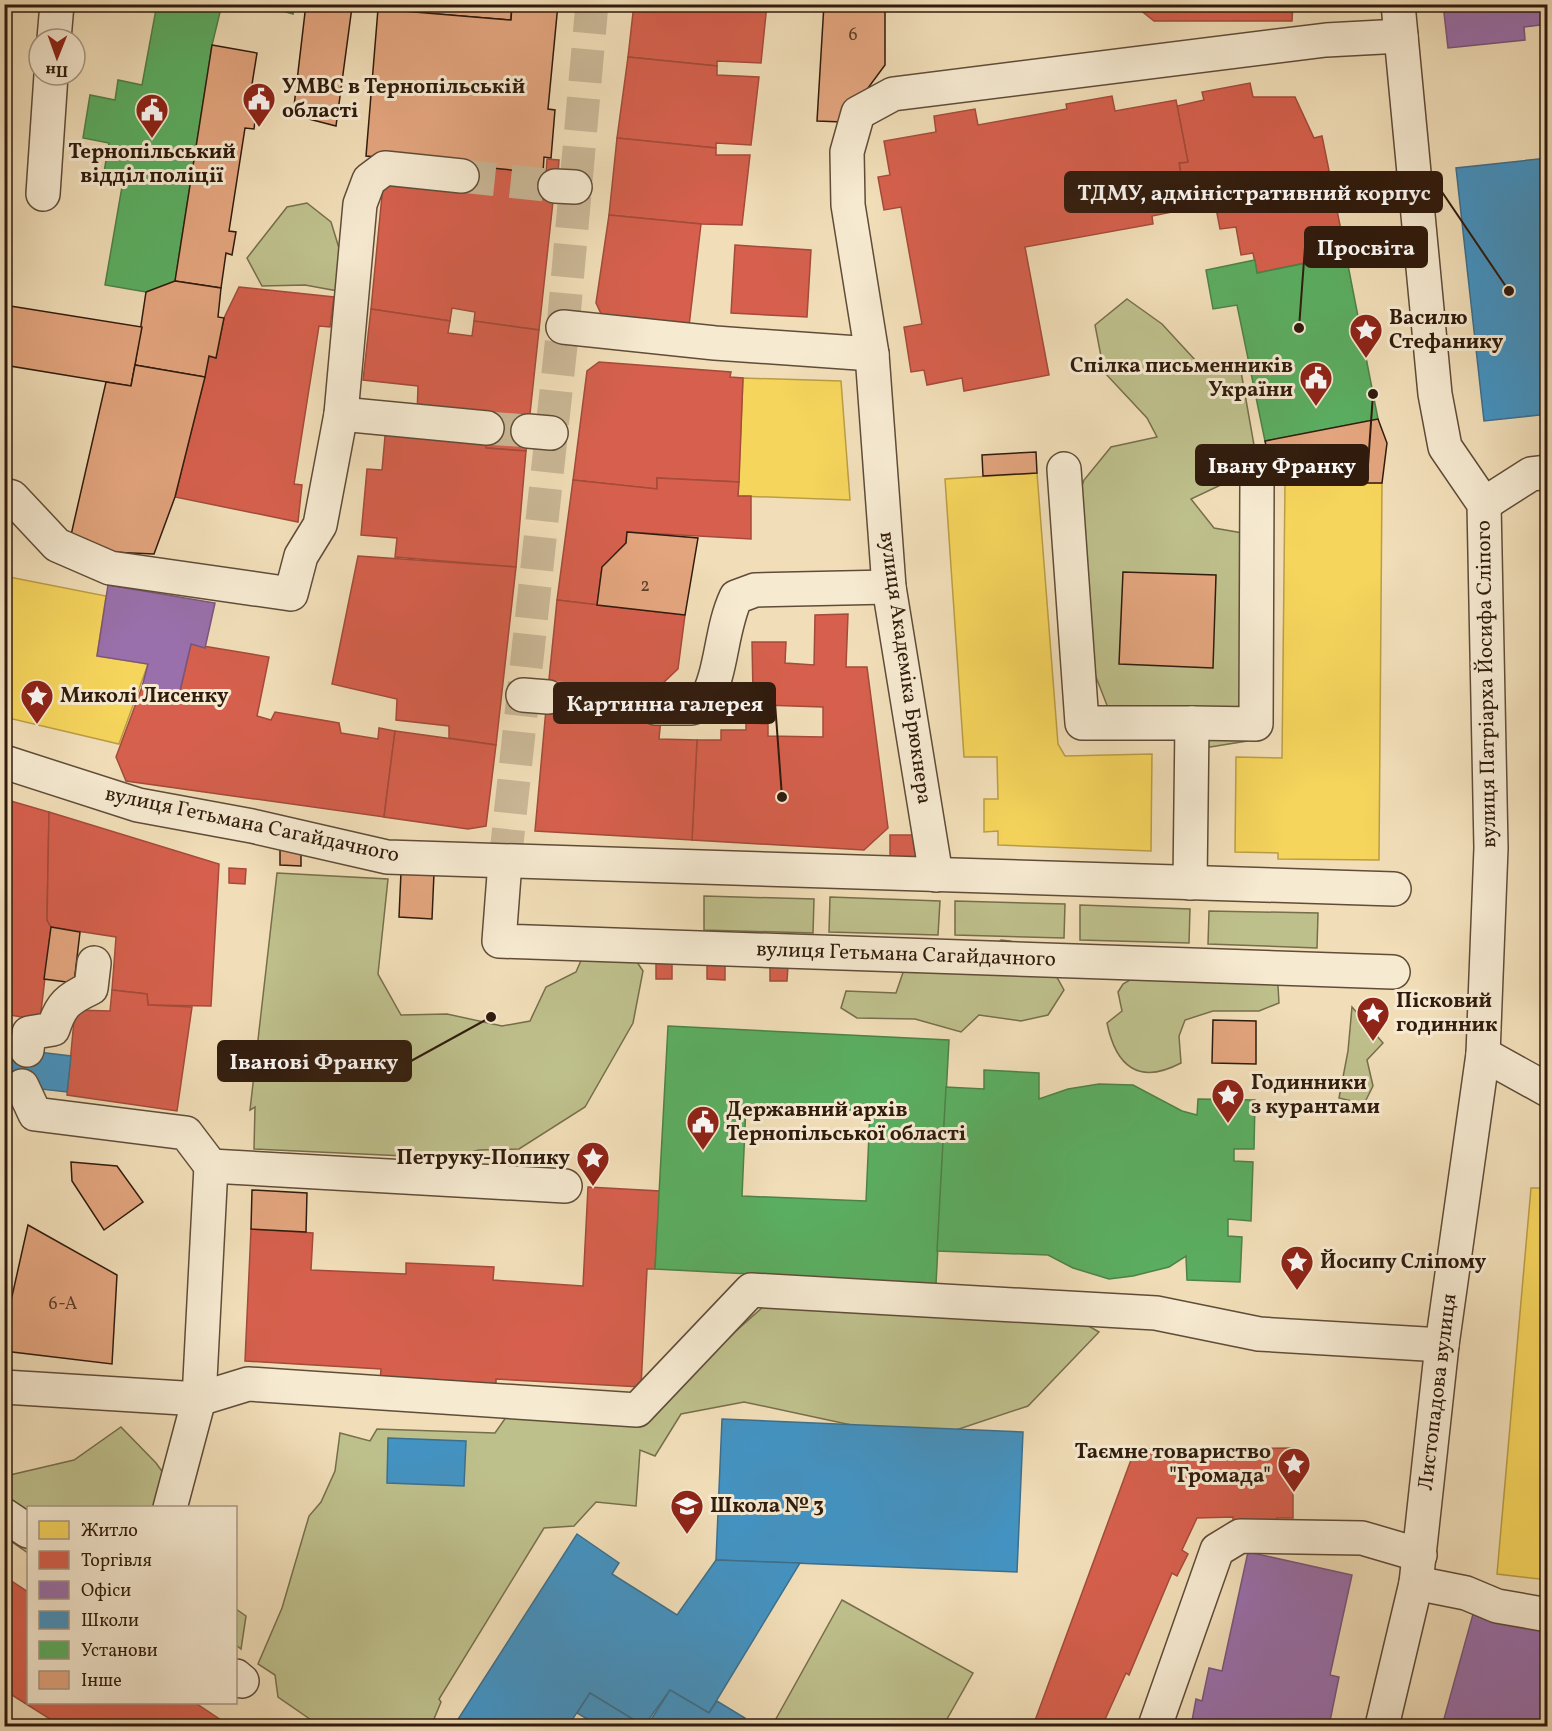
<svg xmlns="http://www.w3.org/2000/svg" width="1552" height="1731" font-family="Vollkorn,serif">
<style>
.green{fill:#bec08c;stroke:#776e4c;stroke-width:1.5}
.homes{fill:#f6d55c;stroke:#bb9d44;stroke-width:1.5}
.shops{fill:#d6604d;stroke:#a44b3a;stroke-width:1.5}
.offices{fill:#9970ab;stroke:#7a567c;stroke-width:1.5}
.schools{fill:#4393c3;stroke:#3d6f8c;stroke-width:1.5}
.public{fill:#5aae61;stroke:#4d8248;stroke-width:1.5;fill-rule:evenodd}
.building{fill:#e3a57e;stroke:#301b0d;stroke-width:1.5}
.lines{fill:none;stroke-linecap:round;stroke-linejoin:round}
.minor-tunnel{stroke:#cab796;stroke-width:33;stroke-dasharray:33 16;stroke-linecap:butt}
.minor-casing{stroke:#604c38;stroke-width:36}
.minor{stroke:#f6ead1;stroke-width:33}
.labels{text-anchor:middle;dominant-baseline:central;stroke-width:6;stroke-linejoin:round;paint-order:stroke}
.number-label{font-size:18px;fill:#5d3e29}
.poi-label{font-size:21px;font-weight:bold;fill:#301b0d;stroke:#f6ead1;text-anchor:start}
.street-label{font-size:21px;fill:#301b0d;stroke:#f6ead1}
.leader{fill:none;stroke:#301b0d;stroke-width:2}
.callout-dot{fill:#301b0d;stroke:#f6ead1;stroke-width:2}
.callout{fill:#301b0d;stroke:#301b0d;stroke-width:2}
.callout-label{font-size:22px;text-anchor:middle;font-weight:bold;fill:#fff}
</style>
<rect width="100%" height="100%" fill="#f1deb8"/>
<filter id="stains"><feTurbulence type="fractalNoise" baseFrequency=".00333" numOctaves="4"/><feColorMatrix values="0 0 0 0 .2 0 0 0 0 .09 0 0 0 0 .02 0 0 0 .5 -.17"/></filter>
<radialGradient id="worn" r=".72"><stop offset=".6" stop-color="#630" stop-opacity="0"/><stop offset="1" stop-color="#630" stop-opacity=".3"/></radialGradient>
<g class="green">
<polygon points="307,203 331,222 350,284 349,293 305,285 262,286 247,258 287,207"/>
<polygon points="1127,299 1162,324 1197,362 1240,366 1257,462 1229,481 1191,499 1214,528 1254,535 1261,695 1247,741 1198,749 1159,712 1110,713 1075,623 1070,522 1084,480 1111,447 1157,437 1147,418 1104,372 1095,325"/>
<polygon points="277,873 388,879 378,974 401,1015 447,1014 502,1026 530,1021 546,987 576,972 586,949 620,937 643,971 633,1023 585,1107 519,1149 479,1150 448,1158 254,1149 255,1107 250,1110"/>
<polygon points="704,896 814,899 813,933 704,930"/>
<polygon points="830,897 940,901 938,935 829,932"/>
<polygon points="955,901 1065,904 1064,938 955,935"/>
<polygon points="1080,905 1190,909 1189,943 1080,940"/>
<polygon points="1209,911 1318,913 1317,948 1208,944"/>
<path d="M1001,940C1031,941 1051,964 1064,990L1048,1015L1021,1021L979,1015L961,1032L915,1019L857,1018L841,1008L846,991L896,993L908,958L980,959Z"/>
<path d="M1140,956L1267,972L1278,986L1279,1003L1259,1011H1213L1185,1020L1179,1036L1181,1063C1139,1085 1116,1067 1107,1023L1122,1011L1118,992L1123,984L1130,980Z"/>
<polygon points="1352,1007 1383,1043 1367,1060 1373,1086 1364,1104 1339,1098 1348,1051"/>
<polygon points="821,1299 1061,1310 1099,1332 1028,1406 947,1433 856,1426 744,1402 681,1414 655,1456 640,1450 636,1506 596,1502 574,1526 544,1528 439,1699 441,1702 431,1726 320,1726 278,1697 275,1675 258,1664 282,1608 309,1516 321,1502 335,1471 340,1433 370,1441 377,1429 495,1433 509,1413 667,1392 763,1307"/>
<polygon points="121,1427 156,1463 180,1496 177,1507 28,1508 28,1553 5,1537 5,1479 10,1475 74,1460"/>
<polygon points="842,1600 973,1673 943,1726 772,1726"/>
<polygon points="236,1609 246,1616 241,1649 236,1645"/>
</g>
<g class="homes">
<polygon points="743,378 841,381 850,500 738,496"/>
<polygon points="1037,473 1058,744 1065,756 1152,754 1151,851 998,845 998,831 984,832 984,799 998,799 997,757 964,757 945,479"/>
<polygon points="1285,482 1382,483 1379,860 1278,859 1278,853 1235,852 1236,757 1282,758"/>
<polygon points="4,576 106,596 97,656 148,664 119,744 4,717"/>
<polygon points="1531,1188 1548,1188 1548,1580 1497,1574"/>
</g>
<g class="shops">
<polygon points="634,4 767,4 761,63 717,61 717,66 628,57"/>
<polygon points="1140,4 1293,4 1292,21 1154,21 1140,10"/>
<polygon points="628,57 717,66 717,75 759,77 751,145 716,143 716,148 617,138"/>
<polygon points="1250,83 1253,97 1295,97 1314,138 1322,136 1346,255 1257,273 1253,253 1241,255 1236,227 1220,229 1215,203 1187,209 1179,163 1188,162 1177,106 1204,100 1202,92"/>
<polygon points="1112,96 1115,111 1176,100 1188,162 1179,163 1187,209 1152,216 1153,224 1025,247 1049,375 964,391 962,378 927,385 924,370 911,372 904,327 922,324 901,207 884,210 878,177 890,175 884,141 936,132 934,116 975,109 978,125 1067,109 1066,104"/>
<polygon points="617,138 716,148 716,155 750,155 742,225 701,224 609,215"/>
<polygon points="547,159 559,160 558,174 546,173"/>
<polygon points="463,165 556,174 539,330 474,321 475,312 452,308 450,321 371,309 383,185 461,192"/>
<polygon points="609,215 701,224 689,326 603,318 596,303"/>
<polygon points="735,245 811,250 807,317 731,313"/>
<polygon points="239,287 334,297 330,327 319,326 294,484 302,485 298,522 175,497 209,356 216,358 224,318"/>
<polygon points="371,309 450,321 448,333 472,336 474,321 539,330 526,451 486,448 486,434 417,416 418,386 363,380"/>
<polygon points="599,362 731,372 730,377 743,378 739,482 657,478 657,489 573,480 587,371"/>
<polygon points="386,425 486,434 486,448 526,451 516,567 395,557 397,538 361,535 367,469 382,470"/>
<polygon points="657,478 739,482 738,496 751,496 751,539 627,532 626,543 602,567 597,605 557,600 573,480 657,489"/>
<polygon points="358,556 516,567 496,745 449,738 449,726 396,720 397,699 332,684"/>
<polygon points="557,600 685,615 678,669 661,685 655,718 546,709"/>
<polygon points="848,614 846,667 867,667 888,828 864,850 692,840 697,740 721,740 721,730 746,730 746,723 768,724 768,736 823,737 823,707 762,705 762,693 753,693 752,642 786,642 785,663 814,665 815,615"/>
<polygon points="191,644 269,657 257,716 271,720 275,712 339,723 341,733 378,739 379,728 395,731 384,817 126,781 116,757 142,687 179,695"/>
<polygon points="546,709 661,718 659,739 697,740 692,840 535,831"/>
<polygon points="395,731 496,745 486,826 468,829 384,817"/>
<polygon points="4,799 49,812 47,920 51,927 40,1020 4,1014"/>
<polygon points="49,812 219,864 211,1006 148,1005 147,994 112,990 116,937 51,927 47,920"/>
<polygon points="890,835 917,835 917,860 890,861"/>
<polygon points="229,868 246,869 245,884 229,883"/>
<polygon points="656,963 672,964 672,979 656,979"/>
<polygon points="707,964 725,964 725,980 707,979"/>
<polygon points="770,965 788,966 787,981 770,981"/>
<polygon points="112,990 147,994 148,1005 192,1007 177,1111 67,1095 75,1010 110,1011"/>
<polygon points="588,1187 660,1191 655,1269 647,1269 641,1387 496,1379 496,1389 380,1382 381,1369 245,1361 251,1229 313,1233 311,1270 406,1274 406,1263 494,1267 493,1280 583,1286"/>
<polygon points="1293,1448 1293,1518 1277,1518 1277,1524 1233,1524 1233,1517 1197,1518 1182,1550 1188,1554 1177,1576 1172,1573 1129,1675 1126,1673 1102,1726 1033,1726 1135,1449"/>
<polygon points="4,1576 28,1592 28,1702 194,1702 230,1726 61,1726 4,1690"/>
</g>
<g class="offices">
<polygon points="1443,4 1548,4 1548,24 1524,27 1525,40 1448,48"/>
<polygon points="108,585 215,603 205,648 191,644 179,695 142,687 148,664 97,656"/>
<polygon points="1248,1552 1352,1575 1330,1675 1339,1677 1329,1726 1191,1726 1196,1699 1202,1701 1209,1668 1222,1671"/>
<polygon points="1473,1614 1548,1629 1548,1726 1442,1726"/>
</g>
<g class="schools">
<polygon points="1548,158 1548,414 1484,421 1456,168"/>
<polygon points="4,1048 71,1056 67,1092 6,1085 4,1098"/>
<polygon points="722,1419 1023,1432 1017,1572 716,1560"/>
<polygon points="388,1438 466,1441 464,1486 387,1483"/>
<polygon points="577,1534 619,1563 612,1574 677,1615 716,1560 800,1563 709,1713 670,1690 644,1726 590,1693 568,1726 459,1726 455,1724"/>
<polygon points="670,1690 709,1713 717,1701 745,1718 741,1726 647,1726"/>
<polygon points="590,1693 644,1726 599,1726 577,1713"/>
</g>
<g class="public">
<polygon points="157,4 222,4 212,45 175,281 146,292 105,285 123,181 103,178 109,143 83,138 90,95 115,100 118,80 142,85"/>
<polygon points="259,4 296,4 293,14"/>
<polygon points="1346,255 1378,419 1265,441 1237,305 1213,309 1206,270 1255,260 1257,273"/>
<path d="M668,1026L949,1040L936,1284L655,1269ZM746,1105L870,1111L866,1201L742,1196Z"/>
<polygon points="984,1070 1039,1073 1039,1099 1068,1089 1099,1084 1133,1085 1182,1111 1197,1115 1198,1099 1255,1100 1254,1149 1234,1149 1234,1161 1253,1162 1251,1221 1228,1219 1228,1236 1242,1237 1240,1282 1187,1280 1186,1256 1169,1267 1133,1276 1109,1279 1073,1268 1048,1255 937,1251 946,1087 984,1089"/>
</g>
<g class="building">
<polygon points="306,4 352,7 336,126 293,115"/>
<polygon points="315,4 512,4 511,20"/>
<polygon points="512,4 558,4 548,109 555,110 551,158 544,157 543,173 366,156 378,9 511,20"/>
<polygon points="824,4 885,4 885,65 843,122 817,121"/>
<polygon points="212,45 257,53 249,103 257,104 254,129 245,128 229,231 236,232 232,255 226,253 221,288 175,281"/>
<polygon points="175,281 221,288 218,317 224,318 216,358 209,356 205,377 135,365 146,292"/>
<polygon points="4,305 142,327 131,386 4,365"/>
<polygon points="135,365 205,377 175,497 154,554 110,552 71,535 106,382 131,386"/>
<polygon points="1378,419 1387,443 1382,483 1275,483 1265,441"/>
<polygon points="1036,452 1037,473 983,476 982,455"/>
<polygon points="627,532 698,538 685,615 597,605 602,567 626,543"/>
<polygon points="1123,572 1216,575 1213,668 1119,664"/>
<polygon points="280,849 301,850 301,866 280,865"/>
<polygon points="401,872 434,873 432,919 399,917"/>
<polygon points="51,927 80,932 74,983 44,979"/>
<polygon points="1213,1020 1256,1021 1256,1064 1212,1063"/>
<polygon points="71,1162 117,1166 143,1202 104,1230 72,1181"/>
<polygon points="252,1190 307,1193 306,1232 251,1229"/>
<polygon points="28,1225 117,1275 112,1364 4,1351 4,1332"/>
</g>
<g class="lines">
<g class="minor-tunnel">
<polyline points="462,176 555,186"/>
<polyline points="487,428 528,431"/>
<polyline points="548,697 656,708"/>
<polyline points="505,862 563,327 592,4"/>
</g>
<defs>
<g id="minor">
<polyline points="54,39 57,4"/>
<polyline points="462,176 385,168 369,180 360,204 341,414 487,428"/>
<polyline points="555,186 575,187"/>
<polyline points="43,194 51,75"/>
<polyline points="563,327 715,343 872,354"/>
<polyline points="528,431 551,433"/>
<polyline points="1064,469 1082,723 1192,723 1190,883"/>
<polyline points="4,495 12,497 57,545 110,568 291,594 301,556 320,525 341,414"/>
<polyline points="1484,504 1531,474 1548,472"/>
<polyline points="523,695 548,697"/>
<path d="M656,708H691L704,704C723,672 720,631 736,597L755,590L889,587"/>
<polyline points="1192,723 1256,724 1257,484"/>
<polyline points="4,762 138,805 252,826 387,857 1394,889"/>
<polyline points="505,862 499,941 1393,972"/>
<polyline points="936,875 889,587 872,354 848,205 847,152 858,113 893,94 1326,40 1401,36"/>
<path d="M27,1050L29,1033L53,1029C61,1004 68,999 91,988L94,963"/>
<polyline points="1483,1054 1548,1090"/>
<polyline points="22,1086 35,1114 186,1133 211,1166 565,1186"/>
<polyline points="4,1387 199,1399 248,1384 637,1410 751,1290 1156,1313 1259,1334 1442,1345"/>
<polyline points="170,1508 199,1399 211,1166"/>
<polyline points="4,1515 28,1531"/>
<polyline points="1416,1583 1466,1593 1497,1606 1548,1615"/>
<polyline points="236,1676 242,1681"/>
<polyline points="1155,1726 1217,1550 1240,1536 1362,1538 1420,1555"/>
<polyline points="1382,1726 1416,1583 1442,1345 1483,1054 1491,848 1484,504 1445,447 1435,394 1398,4"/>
</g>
</defs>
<use href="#minor" class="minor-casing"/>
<use href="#minor" class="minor"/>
</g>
<defs>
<symbol id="civic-pin" viewBox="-11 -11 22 30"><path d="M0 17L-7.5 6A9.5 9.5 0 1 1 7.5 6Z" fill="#8f2418" stroke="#f6ead1"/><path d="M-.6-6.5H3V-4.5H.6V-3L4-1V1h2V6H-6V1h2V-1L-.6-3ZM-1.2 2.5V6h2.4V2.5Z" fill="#fff"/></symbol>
<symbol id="sight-pin" viewBox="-11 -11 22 30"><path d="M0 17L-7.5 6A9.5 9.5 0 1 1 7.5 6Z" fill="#8f2418" stroke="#f6ead1"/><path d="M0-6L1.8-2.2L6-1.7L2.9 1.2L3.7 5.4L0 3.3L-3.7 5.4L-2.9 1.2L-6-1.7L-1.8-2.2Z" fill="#fff"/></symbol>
<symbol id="school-pin" viewBox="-11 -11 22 30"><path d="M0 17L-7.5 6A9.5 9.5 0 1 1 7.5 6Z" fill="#8f2418" stroke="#f6ead1"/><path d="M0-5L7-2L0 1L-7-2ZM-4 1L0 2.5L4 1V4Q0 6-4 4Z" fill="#fff"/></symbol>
</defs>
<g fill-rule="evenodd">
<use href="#civic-pin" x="240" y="80" width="38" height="52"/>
<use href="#civic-pin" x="133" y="91" width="38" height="52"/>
<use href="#sight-pin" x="1347" y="311" width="38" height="52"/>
<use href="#civic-pin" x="1297" y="359" width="38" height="52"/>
<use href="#sight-pin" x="18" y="677" width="38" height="52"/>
<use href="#sight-pin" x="1354" y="994" width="38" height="52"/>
<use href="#sight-pin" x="1209" y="1076" width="38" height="52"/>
<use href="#civic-pin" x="684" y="1103" width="38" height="52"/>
<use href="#sight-pin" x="574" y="1139" width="38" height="52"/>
<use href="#sight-pin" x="1278" y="1243" width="38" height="52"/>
<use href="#sight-pin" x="1275" y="1445" width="38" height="52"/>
<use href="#school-pin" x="668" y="1487" width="38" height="52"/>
</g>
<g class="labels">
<g class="number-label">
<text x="853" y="35">6</text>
<text x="645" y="586">2</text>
<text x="63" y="1304">6-А</text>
</g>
<g class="poi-label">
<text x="282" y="87">УМВС в Тернопільській<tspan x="282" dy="24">області</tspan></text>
<text x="152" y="152" text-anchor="middle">Тернопільський<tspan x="152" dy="24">відділ поліції</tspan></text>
<text x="1389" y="318">Василю<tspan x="1389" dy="24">Стефанику</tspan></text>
<text x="1293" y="366" text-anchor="end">Спілка письменників<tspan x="1293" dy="24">України</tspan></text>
<text x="60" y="696">Миколі Лисенку</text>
<text x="1396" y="1001">Пісковий<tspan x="1396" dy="24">годинник</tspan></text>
<text x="1251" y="1083">Годинники<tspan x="1251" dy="24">з курантами</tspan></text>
<text x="726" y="1110">Державний архів<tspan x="726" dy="24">Тернопільської області</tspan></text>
<text x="570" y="1158" text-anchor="end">Петруку-Попику</text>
<text x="1320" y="1262">Йосипу Сліпому</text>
<text x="1271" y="1452" text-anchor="end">Таємне товариство<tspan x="1271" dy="24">"Громада"</tspan></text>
<text x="710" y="1506">Школа № 3</text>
</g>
<g class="street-label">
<text transform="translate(905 668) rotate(82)">вулиця Академіка Брюкнера</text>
<text transform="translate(1487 684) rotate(-91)">вулиця Патріарха Йосифа Сліпого</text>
<text transform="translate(252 825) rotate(12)">вулиця Гетьмана Сагайдачного</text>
<text transform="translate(906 955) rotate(2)">вулиця Гетьмана Сагайдачного</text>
<text transform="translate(1438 1392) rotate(-83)">Листопадова вулиця</text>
</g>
</g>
<path class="leader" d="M1509 291L1442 192M1299 328L1305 247M1373 394L1368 465M782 797L775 703M491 1017L411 1061"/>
<g class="callout-dot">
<circle cx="1509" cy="291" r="6"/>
<circle cx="1299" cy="328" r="6"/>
<circle cx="1373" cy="394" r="6"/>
<circle cx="782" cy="797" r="6"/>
<circle cx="491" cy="1017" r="6"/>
</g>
<g class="callout">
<rect x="1065" y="172" width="377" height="40" rx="6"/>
<rect x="1305" y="227" width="122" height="40" rx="6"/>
<rect x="1196" y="445" width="172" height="40" rx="6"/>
<rect x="554" y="683" width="221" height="40" rx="6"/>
<rect x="218" y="1041" width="193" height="40" rx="6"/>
</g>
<g class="callout-label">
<text x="1254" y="200">ТДМУ, адміністративний корпус</text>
<text x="1366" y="255">Просвіта</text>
<text x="1282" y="473">Івану Франку</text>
<text x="665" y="711">Картинна галерея</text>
<text x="314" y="1069">Іванові Франку</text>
</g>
<rect width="1552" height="1731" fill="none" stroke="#f1deb8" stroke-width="24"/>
<rect x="6" y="6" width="1540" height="1719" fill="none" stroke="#301b0d" stroke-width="3"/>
<rect x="12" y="12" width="1528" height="1707" fill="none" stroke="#301b0d" stroke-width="1.5"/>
<rect x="27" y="1506" width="210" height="198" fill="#f6ead1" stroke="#a79783" stroke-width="1.5"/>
<rect x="39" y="1521" width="30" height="18" fill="#f6d55c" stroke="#a79783" stroke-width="1.5"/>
<text x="81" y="1536" font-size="18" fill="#301b0d">Житло</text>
<rect x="39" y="1551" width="30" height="18" fill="#d6604d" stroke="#a79783" stroke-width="1.5"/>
<text x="81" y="1566" font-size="18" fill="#301b0d">Торгівля</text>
<rect x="39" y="1581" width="30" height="18" fill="#9970ab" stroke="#a79783" stroke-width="1.5"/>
<text x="81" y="1596" font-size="18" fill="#301b0d">Офіси</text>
<rect x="39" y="1611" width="30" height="18" fill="#4393c3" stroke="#a79783" stroke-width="1.5"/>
<text x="81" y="1626" font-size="18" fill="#301b0d">Школи</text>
<rect x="39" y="1641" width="30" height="18" fill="#5aae61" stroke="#a79783" stroke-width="1.5"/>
<text x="81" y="1656" font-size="18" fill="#301b0d">Установи</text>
<rect x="39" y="1671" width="30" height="18" fill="#e3a57e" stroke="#a79783" stroke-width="1.5"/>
<text x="81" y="1686" font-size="18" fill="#301b0d">Інше</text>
<g transform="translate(57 57) rotate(181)"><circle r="28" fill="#f6ead1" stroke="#a79783" stroke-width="1.5"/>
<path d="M0-4.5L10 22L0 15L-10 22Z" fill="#8f2418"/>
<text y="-9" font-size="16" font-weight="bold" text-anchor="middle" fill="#301b0d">Пн</text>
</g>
<rect width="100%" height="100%" filter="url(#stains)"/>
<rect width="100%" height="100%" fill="url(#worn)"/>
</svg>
